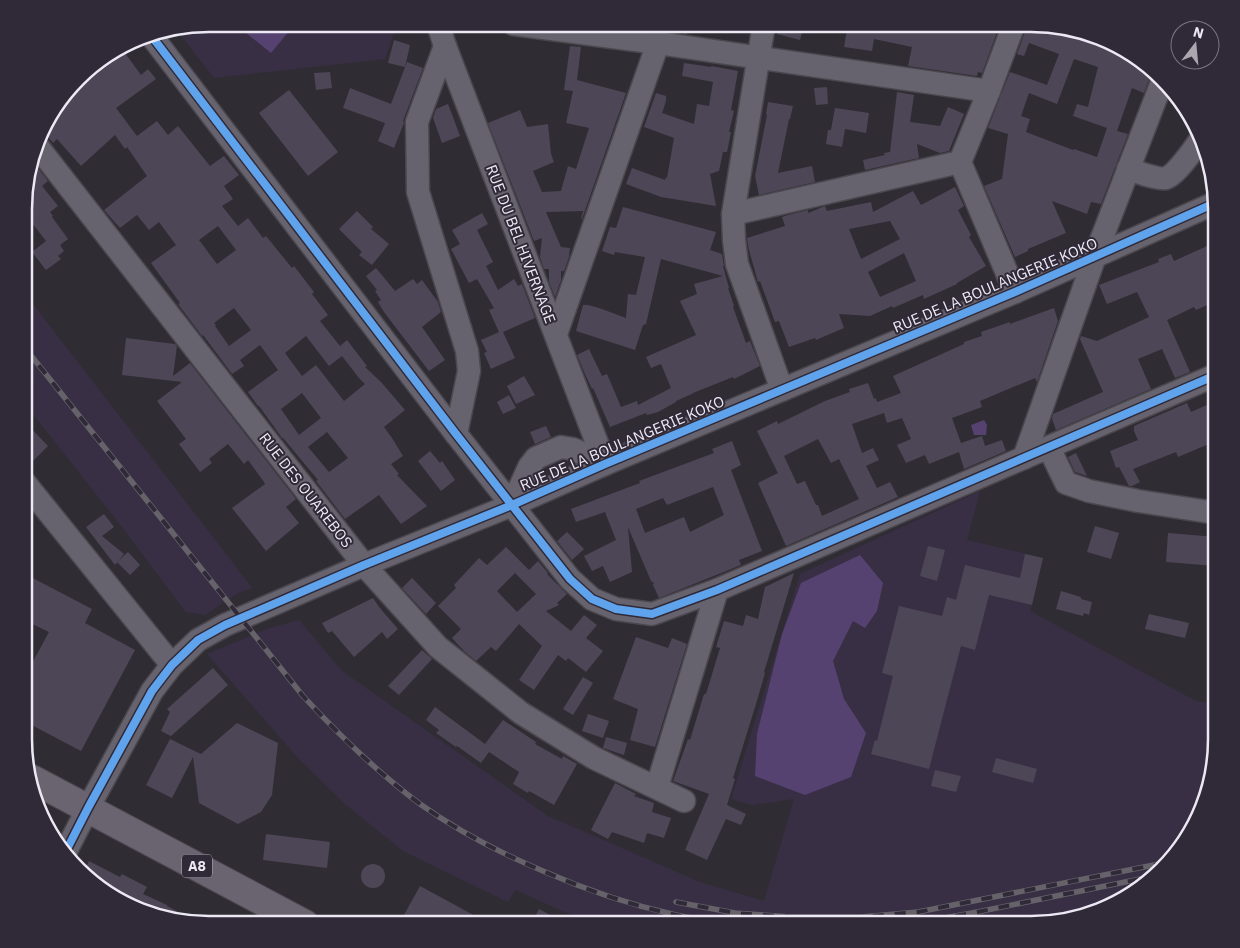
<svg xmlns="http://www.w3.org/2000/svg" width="1240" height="948" font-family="'IBM Plex Sans',sans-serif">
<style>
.built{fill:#382f44}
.green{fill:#554271}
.building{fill:#4d4656;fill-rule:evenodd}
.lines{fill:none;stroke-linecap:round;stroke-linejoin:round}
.minor-casing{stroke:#4a474e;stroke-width:25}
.major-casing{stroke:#4a474e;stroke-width:30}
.minor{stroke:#67636e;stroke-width:22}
.major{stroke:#6a6370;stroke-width:28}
.rail-casing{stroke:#66626a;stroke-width:5.5}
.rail{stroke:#2f2938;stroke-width:4;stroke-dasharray:11;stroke-linecap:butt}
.cycleway-casing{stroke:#2f2938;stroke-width:11}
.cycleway{stroke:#60a3ed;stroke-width:8}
.labels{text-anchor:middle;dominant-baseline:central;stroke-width:4;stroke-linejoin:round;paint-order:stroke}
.shield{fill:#2f2938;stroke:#b4afbc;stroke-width:1}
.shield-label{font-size:14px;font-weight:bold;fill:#ede9f4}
.street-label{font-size:15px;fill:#ede9f4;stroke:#2f2938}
.rim{fill:none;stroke:#ede9f4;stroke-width:2.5}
</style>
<rect width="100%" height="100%" fill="#302c34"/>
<g class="built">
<polygon points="209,24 397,24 385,59 214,78 176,29"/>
<polygon points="25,294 226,554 252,588 238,593 205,615 186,612 126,532 25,404"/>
<polygon points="980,491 967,540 1043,558 1030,611 1196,701 1216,704 1216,751 1202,810 1170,861 1113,905 1031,924 597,924 583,920 515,890 508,902 403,851 346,805 298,758 207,654 269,628 299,620 342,671 548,816 700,882 764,901 794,799 752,805 731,799 800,574"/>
</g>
<g class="green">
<polygon points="235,24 295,24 271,53"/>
<polygon points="984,420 987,425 986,435 974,435 971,425"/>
<polygon points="860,555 883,583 877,611 865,628 853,621 833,661 844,699 866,733 851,777 805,795 755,776 757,734 782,634 801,583"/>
</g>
<g class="building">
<polygon points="648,24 656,24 672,27 673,24 689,24 687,34 647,28"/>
<polygon points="780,24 804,24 800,40 777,34"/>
<polygon points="848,24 867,24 877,26 878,24 901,24 901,26 929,31 931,26 949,33 953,24 960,24 976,31 978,24 1000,24 982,73 978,72 977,76 908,66 912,47 874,39 872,51 844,47"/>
<path d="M1027,24H1043L1102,38L1154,71L1150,77L1144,93L1132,88L1117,131L1128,134L1101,204L1091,202L1087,214L1052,201L1066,233L1028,249V251L1015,257L984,186L1002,179L1008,134L988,128L1010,72L1047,85L1059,54L1029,43L1024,56L1017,54L1026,29ZM1074,59L1098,67L1088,107L1077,104L1073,116L1107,128L1097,157L1074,149L1073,150L1026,132L1030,119L1021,116L1029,93L1057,104Z"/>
<polygon points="394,40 410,45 405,67 388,63"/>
<polygon points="570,46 581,47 577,80 626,93 582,219 581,219 583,211 546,212 561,247 570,248 569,257 564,271 561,271 561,280 555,297 549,282 549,269 544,269 540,257 542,238 534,241 488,123 520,110 527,127 548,124 551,154 554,162 533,171 542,192 561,191 568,166 576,169 589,128 566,123 573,91 564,90"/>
<path d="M122,49L141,75L148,69L156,79L116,108L137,136L157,121L168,135L178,126L210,166L224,156L239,175L224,186L233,199L222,206L238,226L248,218L263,238L266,236L292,268L294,266L314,292L312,294L328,315L320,321L340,346L347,340L367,366L365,367L381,382L405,410L384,427L392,438L403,456L391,464L399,474L397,475L427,506L401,524L379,495L345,519L316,481L318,480L283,438H282L259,406H258L248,392L278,370L260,345L240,360L244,366L232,374L203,335L202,336L178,304L180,303L151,263L176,245L159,222L149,230L137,215L120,228L104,210L147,176L127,147L125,149L115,135L81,166L57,139L53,143L43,131L48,117L87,70ZM218,226L236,250L217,264L199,240ZM234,308L251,330L229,346L215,326L216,325L214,323ZM306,336L329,366L342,356L359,378L365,384L344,401L316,365L302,376L285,353ZM302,393L321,418L299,435L281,409ZM327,432L348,458L329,472L308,447Z"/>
<polygon points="407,62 423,68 403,121 404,123 394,148 378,141 385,123 343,108 350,88 391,104"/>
<polygon points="684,63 711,67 711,66 738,71 731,110 734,111 729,132 731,132 727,152 723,152 719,171 710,174 716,206 661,197 626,184 632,168 665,180 666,177 667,178 674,138 644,127 656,93 666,96 666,101 662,113 694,124 697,104 709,106 713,82 682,76"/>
<polygon points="330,72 332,88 316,90 314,73"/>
<polygon points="827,87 828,104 816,105 814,88"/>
<polygon points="289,90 338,152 308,176 259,113"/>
<polygon points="897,92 914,95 910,122 940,126 948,107 964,114 949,151 940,153 917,144 919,158 865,170 863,160 885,155 884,153 890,152"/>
<polygon points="768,102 793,106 790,119 789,119 778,173 812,166 815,182 759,195 755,176 767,115 766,114"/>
<polygon points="448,104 460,136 442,143 433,118 436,109"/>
<polygon points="835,108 869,113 866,133 845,129 842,147 826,144 828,130 831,130"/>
<polygon points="33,162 48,181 42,186 58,206 50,212 53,216 52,217 68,239 60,245 64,251 58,256 61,259 46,270 32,252 46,241 25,214 25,185"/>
<path d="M955,187L964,206L958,210L971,235L969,237L986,266L957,283V284L924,299L923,295L893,308L892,306L870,316L839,314L844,328L816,340L815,338L789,347L779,321L775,322L760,281L758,282L749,250L747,238L785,226L782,217L788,215L808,210V213L825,206L827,211L871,202L873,212L913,191L921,205ZM890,221L900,239L861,259L849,229ZM904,253L916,281L880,297L868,272Z"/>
<polygon points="623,207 716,232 710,250 722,254 724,266 723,266 729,288 728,288 734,306 733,307 746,343 750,341 760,366 734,379 733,377 693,393 694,393 676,401 676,402 658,412 647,415 646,413 610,427 593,388 592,389 585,374 577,355 589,349 602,376 607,374 621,407 637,401 638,405 671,388 661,364 651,368 646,357 696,335 680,301 697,294 694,284 723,276 661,259 646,324 643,325 635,350 576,331 583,305 588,305 599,308 626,318 628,294 636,295 645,257 615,252 614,255 602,251 610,227 616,228"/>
<polygon points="357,211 373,227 371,229 389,244 372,265 359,255 362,252 339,229"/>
<polygon points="482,213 488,224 477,230 493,262 486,266 498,290 514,279 518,286 522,284 535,318 503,332 515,358 491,369 484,353 487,352 481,340 499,332 489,310 494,308 477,279 469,283 451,249 460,244 452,230"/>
<polygon points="1216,242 1216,301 1196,310 1194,307 1167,320 1190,372 1175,378 1162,349 1138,359 1151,389 1056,430 1052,419 1053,414 1103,392 1080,339 1081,336 1097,341 1149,317 1137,292 1107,304 1099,285 1159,262 1158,259 1171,254 1174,261"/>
<polygon points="376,268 395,291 413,279 417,284 422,280 438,302 441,312 422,327 445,360 429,371 384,312 378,302 381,300 375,291 377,290 366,276"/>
<path d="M1054,308L1058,321L1037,382L1035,378L980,401L982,407L952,418L961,443L982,436L985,446L1002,440L1006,451L964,469L959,452L929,464L925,455L906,463L897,445L911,439L902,418L887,423L884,413L852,424L862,453L873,448L879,460L866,466L877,488L890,482L898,497L786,546L758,483L778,473L757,431L777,421L778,424L825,401L850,392L849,389L868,383L874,399L876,398L877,402L901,393L893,376L964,344V342L982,336L981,332L1010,322V324ZM818,439L831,463L839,459L859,499L822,516L818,505H816L805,481L797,484L784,456Z"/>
<polygon points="126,338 175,344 177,346 173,376 190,363 296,499 286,507 299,523 266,551 232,508 265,484 264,482 248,460 244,464 228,444 209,459 212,463 200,472 179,444 186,439 157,401 182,382 122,375"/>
<polygon points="524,376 535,395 516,404 507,386"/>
<polygon points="509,395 516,408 503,414 497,402"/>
<polygon points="1216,401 1216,441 1178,457 1176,452 1133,469 1140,482 1132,486 1129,486 1119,467 1116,468 1110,451 1138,440 1134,431 1134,426 1187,403 1191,412"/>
<polygon points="25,422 48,446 25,469"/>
<polygon points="546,426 551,437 535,444 530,432"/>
<path d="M732,441L741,465L731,470L762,551L739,560L741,565L659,598L653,585L654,583L651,581L628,527L632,572L610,582L603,566L592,571L584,556L616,540L605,512L576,522L571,509L640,483L639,481L714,453L712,449ZM713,487L724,515L690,532L684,517L645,533L636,509L663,498L667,505Z"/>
<polygon points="430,451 440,463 442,461 455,480 441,491 418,461"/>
<polygon points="1076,453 1087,476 1075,472 1068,457"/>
<polygon points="104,514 114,527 102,536 124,554 115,565 86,527"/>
<polygon points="1095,526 1119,533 1111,559 1087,552"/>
<polygon points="567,532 584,549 572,560 557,541"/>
<polygon points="1168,533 1216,537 1216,566 1166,562"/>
<polygon points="928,546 945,550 937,581 920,576"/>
<path d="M506,547L529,570L538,561L548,573L547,574L567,594L557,603L559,605L546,611L571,631L584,615L597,625L586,638L603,651L586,672L568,658L566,661L558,655L534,690L519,680L542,646L519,624L496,651L491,647L476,661L464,651L452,638L461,629L438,606L456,588L454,585L479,558L487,565ZM515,573L536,594L517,612L497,591Z"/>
<polygon points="128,552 140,565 130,575 117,562"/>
<polygon points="1025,554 1043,558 1032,605 989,595 975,650 961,646 929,769 871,754 875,740 877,741 893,676 882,673 899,606 942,616 947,597 956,600 965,565 1020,578"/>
<polygon points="794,573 764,672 765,673 756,704 733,778 735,779 727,805 746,814 741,825 726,819 707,860 685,850 709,794 673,781 688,739 690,740 704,694 706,694 720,648 716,647 724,621 743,626 746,615 758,619 765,587"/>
<polygon points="25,574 92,609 85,623 135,650 81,751 24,721 24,678 49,632 24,620"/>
<polygon points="412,578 436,603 426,614 402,588"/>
<polygon points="1061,591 1081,597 1081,599 1092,602 1089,615 1084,613 1083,616 1056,609"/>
<polygon points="373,598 379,607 398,629 387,639 382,632 354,657 332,631 328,633 322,623"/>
<polygon points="1149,614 1189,623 1185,638 1145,629"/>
<polygon points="636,637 668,648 672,638 687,644 655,747 630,740 638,709 613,699"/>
<polygon points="422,650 432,659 399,695 388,686"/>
<polygon points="213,668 228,685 171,736 161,731 170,712 167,709"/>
<polygon points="583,677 593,683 573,715 563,709"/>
<polygon points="435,707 485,744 503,720 536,742 535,744 562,759 563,756 577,764 554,805 529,791 528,793 513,784 519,772 489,752 481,763 457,746 456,747 436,733 439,730 426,720"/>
<polygon points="588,714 609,721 603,738 582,731"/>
<polygon points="237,723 278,743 272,795 261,812 238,824 199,803 193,757 172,798 146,785 170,739 201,754"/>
<polygon points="606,737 627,743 624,755 603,748"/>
<polygon points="996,758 1037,769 1033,783 992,772"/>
<polygon points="935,770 961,776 956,792 931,786"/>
<polygon points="615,783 636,794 634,796 654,803 652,812 671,818 664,838 647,833 644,843 612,832 608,839 591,830"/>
<polygon points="266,834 330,842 327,868 263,860"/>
<polygon points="89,861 120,877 122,874 147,887 143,894 167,905 167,906 188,917 186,921 140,911 141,908 101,885 101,887 87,878 83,873"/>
<circle cx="373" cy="876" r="12"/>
<polygon points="420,886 490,924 399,924"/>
<polygon points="539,909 567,924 539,924 533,921"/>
</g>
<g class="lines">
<defs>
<g id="minor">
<polyline points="438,24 445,46 605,464"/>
<polyline points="513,24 658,43 989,91"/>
<polyline points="764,24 733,214 734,240 737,264 782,390"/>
<polyline points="1014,24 989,91 960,162 1015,292"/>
<polyline points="150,34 456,434 570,579 592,599 616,609 652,614 717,590 1216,375"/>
<polyline points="445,46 417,122 418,192 467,351 469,371 456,434"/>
<polyline points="38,147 364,565 438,647 521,713 594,758 684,801"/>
<path d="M1128,169C1137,172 1158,180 1166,178C1176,175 1194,149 1200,140"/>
<polyline points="733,214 960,162"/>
<polyline points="556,334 658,43"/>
<polyline points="1049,448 1066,483 1089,491 1138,501 1216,513"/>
<polyline points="1024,458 1095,256 1162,82"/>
<polyline points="25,483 172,665"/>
<polyline points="512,505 529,467 536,458 561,447 573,449 605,464"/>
<polyline points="657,787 717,590"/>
<polyline points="66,851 88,808 152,691 172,665 198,640 225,625 364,565 512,505 605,464 1015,292 1215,203"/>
</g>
<polyline id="major" points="32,779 305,924"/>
</defs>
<use href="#minor" class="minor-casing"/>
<use href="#major" class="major-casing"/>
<use href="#minor" class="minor"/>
<use href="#major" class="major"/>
<defs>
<g id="rail">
<path d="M25,348L303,696C339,735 377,772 420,804C458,831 500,853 543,871C586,890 631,905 676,915C694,919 711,921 729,924"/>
<polyline points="676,902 735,913 791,917 861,917 918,912 1169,862"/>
<polyline points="912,924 977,912 1150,877"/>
</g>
</defs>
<use href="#rail" class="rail-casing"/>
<use href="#rail" class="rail"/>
<defs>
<g id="cycleway">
<polyline points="150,34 456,434 570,579 592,599 616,609 652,614 717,590 1216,375"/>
<polyline points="66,851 88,808 152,691 172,665 198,640 225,625 364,565 512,505 605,464 1015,292 1215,203"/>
</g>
</defs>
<use href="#cycleway" class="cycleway-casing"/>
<use href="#cycleway" class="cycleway"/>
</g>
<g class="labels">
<rect class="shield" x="182" y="854.5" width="30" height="23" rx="4"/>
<g class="shield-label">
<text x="197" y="866">A8</text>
</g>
<g class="street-label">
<text transform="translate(521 244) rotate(69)">RUE DU BEL HIVERNAGE</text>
<text transform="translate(995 285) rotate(-23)">RUE DE LA BOULANGERIE KOKO</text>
<text transform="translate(622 443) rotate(-23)">RUE DE LA BOULANGERIE KOKO</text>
<text transform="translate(306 490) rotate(52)">RUE DES OUAREBOS</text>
</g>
</g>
<path d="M0 0H1240V948H0ZM209 32H1031A177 177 0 0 1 1208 209V739A177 177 0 0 1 1031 916H209A177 177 0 0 1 32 739V209A177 177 0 0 1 209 32Z" fill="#2f2938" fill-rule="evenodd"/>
<path class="rim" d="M209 32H1031A177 177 0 0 1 1208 209V739A177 177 0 0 1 1031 916H209A177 177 0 0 1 32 739V209A177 177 0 0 1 209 32Z"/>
<g transform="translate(1195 45) rotate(16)"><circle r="24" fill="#2f2938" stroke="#7b7683"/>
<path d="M0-4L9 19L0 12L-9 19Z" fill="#aba7b1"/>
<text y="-8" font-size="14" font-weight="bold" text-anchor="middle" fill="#ede9f4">N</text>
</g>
</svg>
